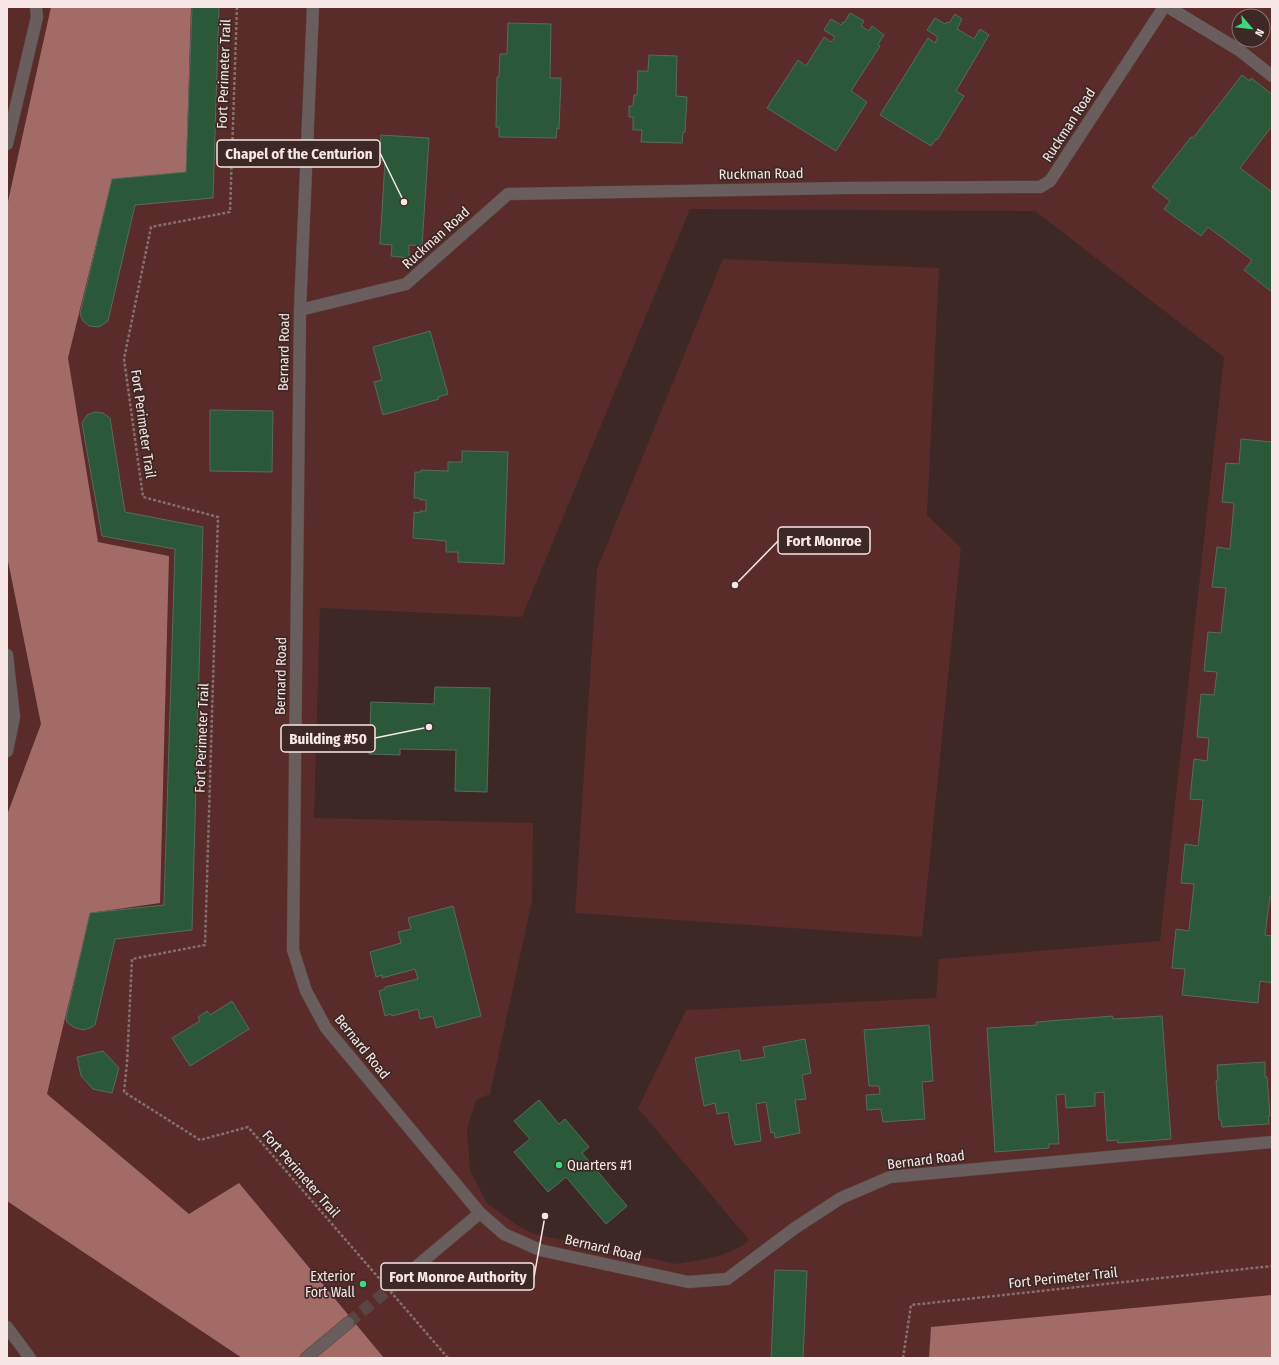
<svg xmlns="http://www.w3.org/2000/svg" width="1279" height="1365" font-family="'Fira Sans Condensed',sans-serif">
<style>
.green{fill:#592b29;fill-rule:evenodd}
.water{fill:#a36b66}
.building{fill:#2a5839;stroke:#586b5d}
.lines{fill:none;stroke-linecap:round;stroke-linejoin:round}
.street-tunnel{stroke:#594543;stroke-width:12;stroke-dasharray:12 6;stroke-linecap:butt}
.street-casing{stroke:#5b4745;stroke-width:13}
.path{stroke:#83706f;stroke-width:2.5;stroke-dasharray:3 2;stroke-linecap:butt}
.street{stroke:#695e5d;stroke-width:12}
.poi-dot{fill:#3dd77e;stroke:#3d2826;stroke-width:1.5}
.labels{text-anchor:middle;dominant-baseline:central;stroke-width:3.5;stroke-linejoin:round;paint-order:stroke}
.street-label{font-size:14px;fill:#f6e7e6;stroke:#3d2826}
.poi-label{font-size:14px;fill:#f6e7e6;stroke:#3d2826;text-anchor:start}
.leader{fill:none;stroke:#f6e7e6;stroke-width:1.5}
.callout-dot{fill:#f6e7e6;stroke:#3d2826;stroke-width:1.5}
.callout{fill:#3d2826;stroke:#f6e7e6;stroke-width:1.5}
.callout-label{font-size:15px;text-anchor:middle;font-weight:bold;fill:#f6e7e6}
</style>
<rect width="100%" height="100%" fill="#3d2826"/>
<g class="green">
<path d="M7,7H1272V1358H7ZM1239,16H1263V40H1239ZM690,209L1035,211L1224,357L1160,941L939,959L936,998L686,1010L638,1108L749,1240L742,1246L719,1256L701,1260L677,1264L534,1234L514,1223L487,1203L470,1170L467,1130L476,1100L490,1094L532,901L533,823L314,818L320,608L522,617Z"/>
<polygon points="723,259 939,268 927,515 961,548 922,937 575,913 597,569"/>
</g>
<g class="water">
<polygon points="51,7 191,7 186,172 112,179 68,358 98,542 169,556 160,903 90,913 47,1094 189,1214 239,1183 384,1358 242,1358 7,1201 7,815 41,724 7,556 7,206"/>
<polygon points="1272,1295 1272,1358 929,1358 931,1327"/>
</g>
<g class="building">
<polygon points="192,7 219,7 213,198 135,205 108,321 99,327 89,326 83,321 80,314 112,179 186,172"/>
<polygon points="850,13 864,21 861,26 869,31 872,26 884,35 878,44 880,46 851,91 867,102 836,151 767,108 798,60 806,66 824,37 831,42 835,37 824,30 831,19 841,25 843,22 844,23"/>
<polygon points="955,14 962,19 957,29 974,39 980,29 989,35 956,91 964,96 937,140 936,139 931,146 880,115 928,38 935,43 938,37 927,30 935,18 945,24 947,22 949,23"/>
<polygon points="508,23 551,24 550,78 561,78 559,129 557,128 556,138 499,137 499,127 496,127 497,77 499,77 500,54 507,54"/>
<polygon points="649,55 677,56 676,96 687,97 685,132 683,132 682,143 641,142 642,130 633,130 633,117 629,117 629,106 633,106 634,95 637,95 638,71 648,71"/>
<polygon points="1242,75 1250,81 1251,78 1272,94 1272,126 1240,168 1272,192 1272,292 1244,270 1252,260 1208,227 1201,236 1164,209 1170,201 1152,187 1191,137 1193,138"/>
<polygon points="381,135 429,138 422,246 409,245 409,258 391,256 392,245 380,244 385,161 379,160"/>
<polygon points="430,331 448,394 438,397 439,399 383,415 374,382 382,380 373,347"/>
<polygon points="210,410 273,411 272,472 210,471"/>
<polygon points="95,412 103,413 110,418 125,512 203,527 192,930 115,939 95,1025 90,1028 83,1030 73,1027 67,1022 66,1018 90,913 164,905 175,549 102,536 82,423 87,415"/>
<polygon points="1241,439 1272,442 1272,897 1270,897 1265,935 1272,936 1272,983 1260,981 1258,1003 1182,995 1185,969 1172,968 1176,929 1189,931 1194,884 1181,883 1185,844 1198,846 1203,800 1190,799 1194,759 1207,761 1209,738 1197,737 1201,694 1214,695 1217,672 1204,671 1208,632 1221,633 1226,588 1212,587 1217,547 1230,549 1234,503 1222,502 1226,463 1239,464"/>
<polygon points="462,451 508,452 504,564 458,562 458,552 446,552 446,541 413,538 414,512 420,513 420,511 426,511 426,500 420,500 420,498 414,498 415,472 421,472 421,470 448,471 448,462 462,462"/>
<polygon points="435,687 490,688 487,792 455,791 456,750 400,749 400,755 369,754 371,702 434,704"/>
<polygon points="453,906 481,1016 436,1028 433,1016 420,1019 418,1009 392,1016 391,1014 385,1016 379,991 385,989 385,987 418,979 415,969 382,978 382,975 376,977 370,952 401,943 398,932 411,929 408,918"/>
<polygon points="232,1001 249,1029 190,1066 172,1038 200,1021 198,1017 207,1011 210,1015"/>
<polygon points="1113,1016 1113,1019 1162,1016 1171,1139 1118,1143 1117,1140 1107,1141 1104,1092 1095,1093 1095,1106 1066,1108 1065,1094 1056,1095 1059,1144 1049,1144 1049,1148 995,1152 987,1028 1037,1025 1036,1022"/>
<polygon points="929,1025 933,1081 922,1082 925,1119 883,1122 881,1109 867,1110 866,1095 880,1094 879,1086 869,1086 864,1030"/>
<polygon points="805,1039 811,1073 802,1075 806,1099 795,1100 800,1133 775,1138 774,1132 771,1133 766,1102 756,1104 761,1141 735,1145 734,1140 733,1140 728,1112 717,1114 715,1103 704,1106 695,1058 739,1050 741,1061 765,1057 763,1047"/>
<polygon points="103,1051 119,1068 112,1093 93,1089 81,1076 77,1057"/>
<polygon points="1265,1062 1265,1077 1267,1077 1270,1116 1268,1116 1269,1124 1222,1127 1221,1120 1219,1120 1216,1081 1218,1080 1217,1065"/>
<polygon points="539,1100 559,1124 565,1119 589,1147 582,1153 627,1206 606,1224 566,1177 548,1192 514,1152 530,1139 514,1121"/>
<polygon points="775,1270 807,1271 803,1358 771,1358"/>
</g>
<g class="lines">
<polyline class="street-tunnel" points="348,1323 417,1266"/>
<defs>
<g id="street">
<polyline points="313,7 300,310 293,950 306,991 326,1028 480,1213 504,1234 540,1250 688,1282 727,1279 795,1228 841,1198 890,1177 1272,1142"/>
<polyline points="1168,7 1239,50 1272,76"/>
<polyline points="7,144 37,17 36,7"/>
<polyline points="300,310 406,284 508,194 843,188 1040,187 1050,181 1164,7"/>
<polyline points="7,655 14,717 7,751"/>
<polyline points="417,1266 480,1213"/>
<polyline points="7,1327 30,1358"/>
<polyline points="306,1358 348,1323"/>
</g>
</defs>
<use href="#street" class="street-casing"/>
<g class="path">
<polyline points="237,7 230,212 151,227 124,359 143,497 218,517 205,945 132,959 127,1063 124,1092 200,1140 248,1127 448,1358"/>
<polyline points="903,1358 911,1305 1272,1266"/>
</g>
<use href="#street" class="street"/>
</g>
<g class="poi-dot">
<circle cx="559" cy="1165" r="4"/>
<circle cx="363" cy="1284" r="4"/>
</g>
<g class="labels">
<g class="street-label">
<text transform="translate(224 74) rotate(-88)">Fort Perimeter Trail</text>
<text transform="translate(1069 125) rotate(-57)">Ruckman Road</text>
<text transform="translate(761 174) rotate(-1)">Ruckman Road</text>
<text transform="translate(436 238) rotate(-42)">Ruckman Road</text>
<text transform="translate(284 352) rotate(-89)">Bernard Road</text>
<text transform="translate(143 424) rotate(82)">Fort Perimeter Trail</text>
<text transform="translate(281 676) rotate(-89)">Bernard Road</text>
<text transform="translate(202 738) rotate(-88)">Fort Perimeter Trail</text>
<text transform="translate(362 1047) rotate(51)">Bernard Road</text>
<text transform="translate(926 1160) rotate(-7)">Bernard Road</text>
<text transform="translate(301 1174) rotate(49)">Fort Perimeter Trail</text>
<text transform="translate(603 1248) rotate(13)">Bernard Road</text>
<text transform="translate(1063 1278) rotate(-6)">Fort Perimeter Trail</text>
</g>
<g class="poi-label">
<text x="567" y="1165">Quarters #1</text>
<text x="355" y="1276" text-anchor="end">Exterior<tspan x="355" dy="16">Fort Wall</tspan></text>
</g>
</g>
<path class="leader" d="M404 202L380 153M735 585L778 541M429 727L375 738M545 1216L534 1277"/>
<g class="callout-dot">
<circle cx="404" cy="202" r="4"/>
<circle cx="735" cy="585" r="4"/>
<circle cx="429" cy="727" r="4"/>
<circle cx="545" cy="1216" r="4"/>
</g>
<g class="callout">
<rect x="217" y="140" width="163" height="27" rx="4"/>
<rect x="778" y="527" width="92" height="27" rx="4"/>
<rect x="281" y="725" width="94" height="27" rx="4"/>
<rect x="381" y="1263" width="153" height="27" rx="4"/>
</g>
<g class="callout-label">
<text x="299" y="159">Chapel of the Centurion</text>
<text x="824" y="546">Fort Monroe</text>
<text x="328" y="744">Building #50</text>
<text x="458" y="1282">Fort Monroe Authority</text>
</g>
<rect width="1279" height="1365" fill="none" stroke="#f6e7e6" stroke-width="16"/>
<g transform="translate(1251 28) rotate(118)"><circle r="19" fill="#3d2826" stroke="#877473"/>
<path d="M0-3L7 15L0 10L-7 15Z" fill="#3dd77e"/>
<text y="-6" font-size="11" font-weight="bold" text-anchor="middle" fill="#f6e7e6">N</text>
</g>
</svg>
